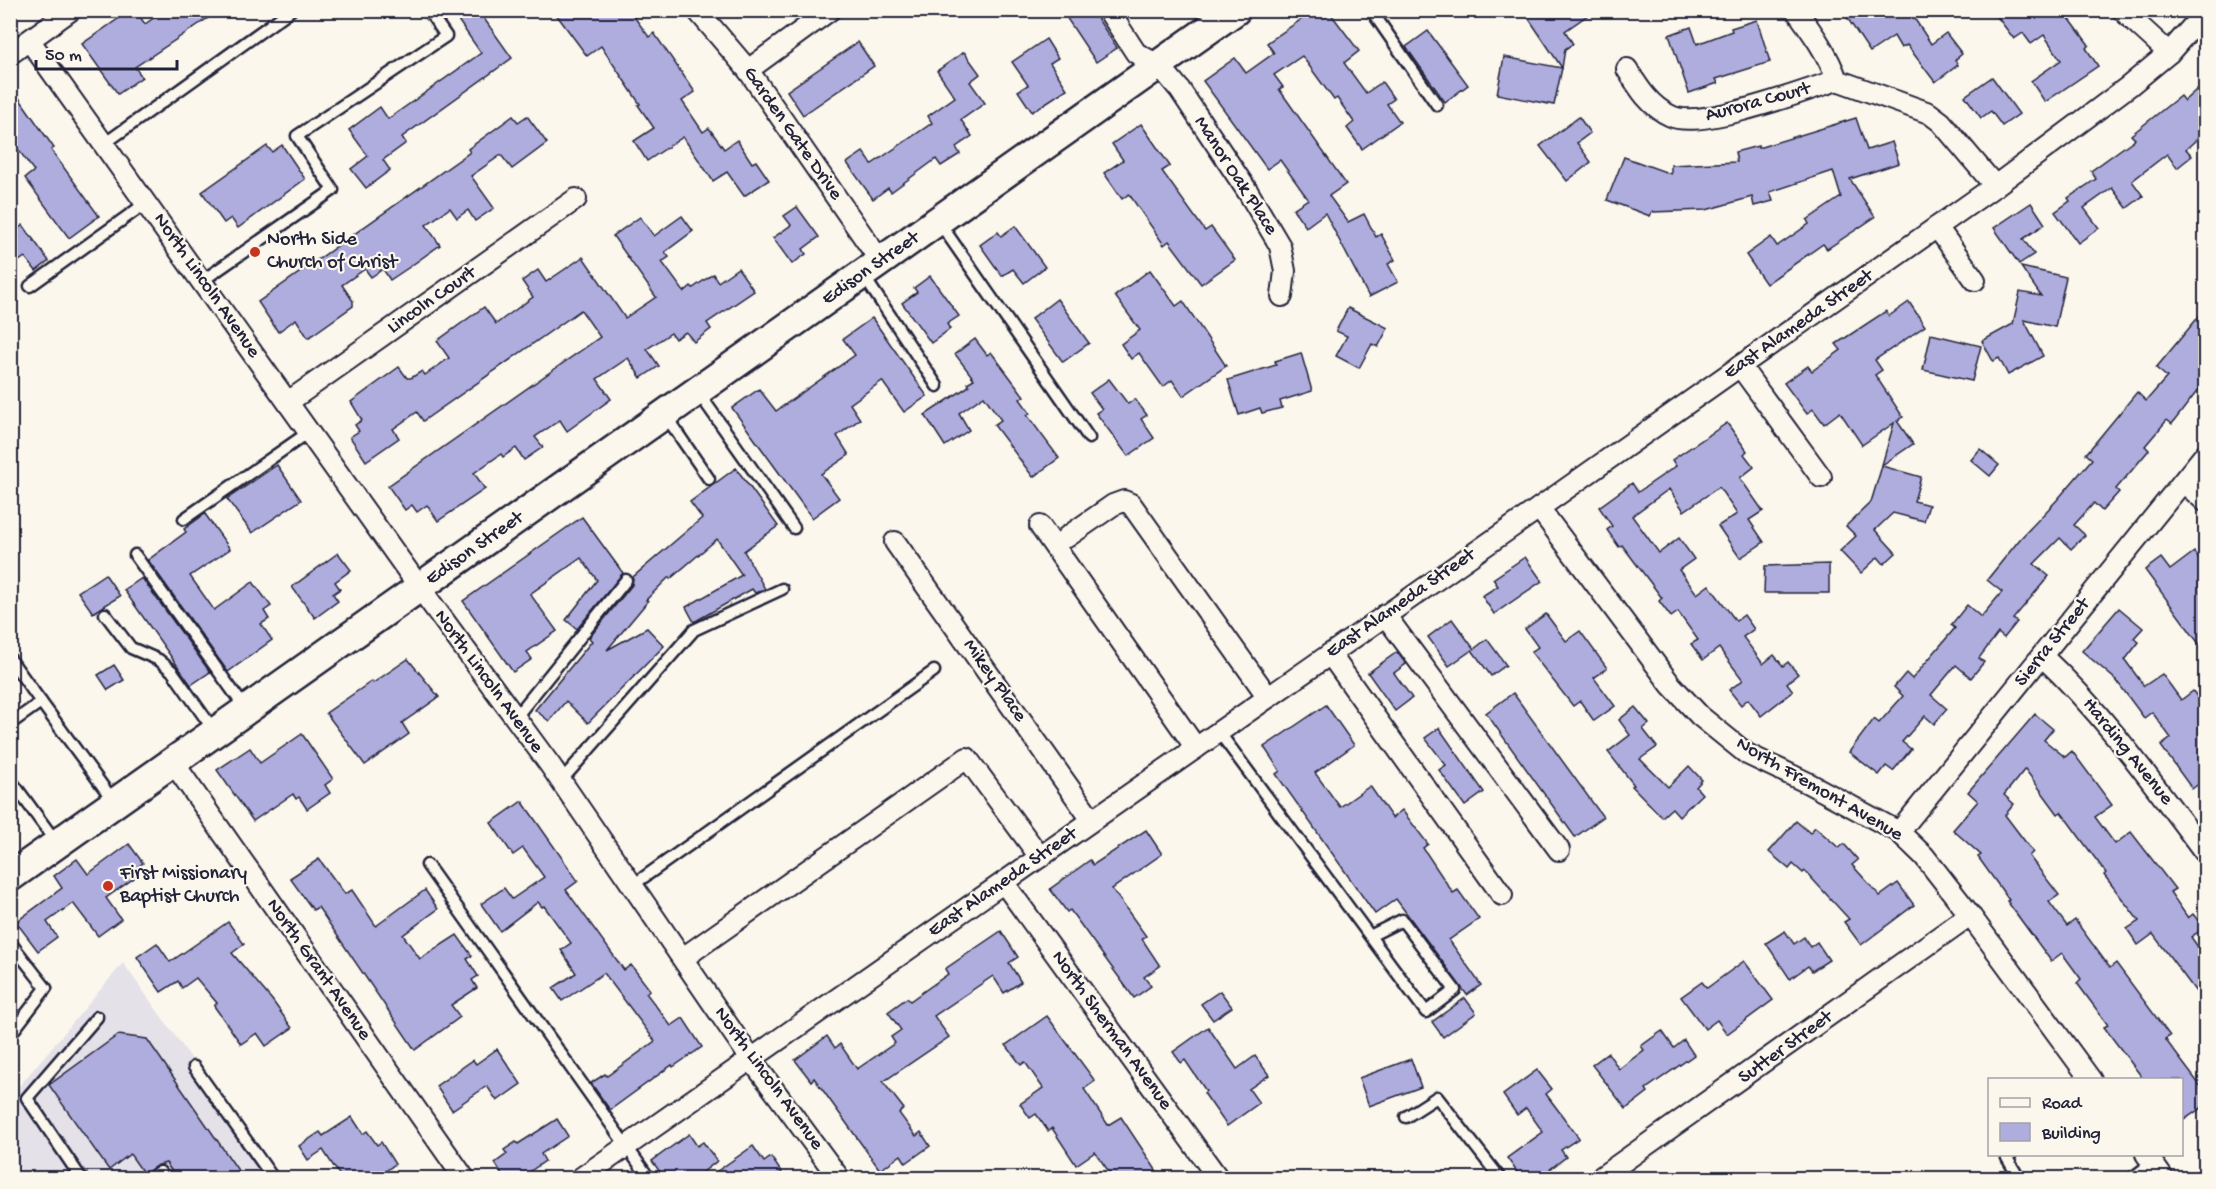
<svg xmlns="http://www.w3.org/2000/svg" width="2216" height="1189" font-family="'Gochi Hand',sans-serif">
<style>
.built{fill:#e4e1e8}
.building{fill:#afadde;stroke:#22223b;stroke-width:1.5}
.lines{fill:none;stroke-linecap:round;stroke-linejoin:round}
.lane-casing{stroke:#22223b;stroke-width:15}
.street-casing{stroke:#22223b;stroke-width:24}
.secondary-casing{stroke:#22223b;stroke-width:33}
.lane{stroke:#fbf7ec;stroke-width:10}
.street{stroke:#fbf7ec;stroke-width:20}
.secondary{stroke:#fbf7ec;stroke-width:28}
.poi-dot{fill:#c8321e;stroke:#fbf7ec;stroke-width:2}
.labels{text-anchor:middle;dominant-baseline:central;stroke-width:4.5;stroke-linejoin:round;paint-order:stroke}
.street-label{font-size:20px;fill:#22223b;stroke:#fbf7ec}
.poi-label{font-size:20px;fill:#22223b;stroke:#fbf7ec;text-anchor:start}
</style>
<rect width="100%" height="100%" fill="#fbf7ec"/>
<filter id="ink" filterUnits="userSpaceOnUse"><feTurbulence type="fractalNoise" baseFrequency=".0167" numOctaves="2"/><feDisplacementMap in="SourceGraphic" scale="12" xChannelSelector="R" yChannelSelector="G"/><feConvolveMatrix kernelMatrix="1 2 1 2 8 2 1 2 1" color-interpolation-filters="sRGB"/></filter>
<g filter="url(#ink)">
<polygon class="built" points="123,963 277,1178 27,1178 11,1157 10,1097"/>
<g class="building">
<polygon points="131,10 135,10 145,24 165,10 220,10 135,67 142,77 118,94 82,44"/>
<polygon points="451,10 478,10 512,58 402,137 406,143 383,160 390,170 366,188 351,169 368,156 349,130 380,107 388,119 481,53"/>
<polygon points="553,10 629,10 649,37 654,33 695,92 682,101 703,132 709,128 724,149 737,140 752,163 756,161 769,180 744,196 727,172 713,181 683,137 647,161 634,141 654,128 638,105 640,104 601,46 587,56"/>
<polygon points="1076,10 1092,10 1117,48 1096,62 1066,17"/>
<polygon points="1302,10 1328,10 1359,51 1344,63 1366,93 1382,82 1394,99 1387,104 1400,122 1362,149 1347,128 1354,122 1337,98 1334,100 1302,56 1274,75 1283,87 1279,89 1346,184 1329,196 1348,222 1364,214 1376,237 1381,234 1395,260 1388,264 1398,282 1369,297 1325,213 1306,227 1293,209 1308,199 1280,160 1267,169 1203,81 1235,58 1246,73 1274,53 1267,43 1306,16"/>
<polygon points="1523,10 1595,10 1565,31 1573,44 1565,49 1562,68"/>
<polygon points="1842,10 1909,10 1931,44 1946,33 1962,54 1955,60 1958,65 1935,82 1907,45 1901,48 1894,36 1870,52"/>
<polygon points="1992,10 2063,10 2089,45 2086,48 2098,66 2045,102 2031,81 2061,60 2044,35 2031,44 2023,33 2014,39"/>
<polygon points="1757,20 1770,62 1716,79 1718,83 1689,93 1669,35 1691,27 1697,44 1732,31 1731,28"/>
<polygon points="1428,31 1468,85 1445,102 1406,47"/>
<polygon points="1046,39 1058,58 1050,63 1067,89 1032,112 1018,91 1028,85 1012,62"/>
<polygon points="858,42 874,66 803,115 787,91"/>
<polygon points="964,52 980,74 970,82 985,103 961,120 972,136 956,147 960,154 941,166 936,159 891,192 888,188 873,199 847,163 863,152 872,164 932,123 928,116 955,97 937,71"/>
<polygon points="1504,57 1562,68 1554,105 1497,94"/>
<polygon points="1992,77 2019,114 2002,126 1991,111 1981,118 1965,96"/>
<polygon points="2205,82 2205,132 2186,149 2192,156 2177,168 2167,154 2132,181 2143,196 2127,208 2112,188 2084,208 2099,228 2078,243 2055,212 2070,201 2068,198 2096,179 2091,171 2135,139 2131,135 2180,96 2184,101"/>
<polygon points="10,85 54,148 51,150 99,216 69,238 25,178 34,171 10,138"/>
<polygon points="513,116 518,122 527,116 547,143 512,169 501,155 471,176 494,208 475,221 468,210 457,218 450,208 426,225 440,245 408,268 390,280 383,269 371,277 365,269 342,285 353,301 353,306 308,338 296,319 278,332 258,302 470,152 468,149"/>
<polygon points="1579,117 1590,133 1577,143 1591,162 1567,181 1540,146"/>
<polygon points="1856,118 1867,150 1892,142 1899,163 1850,179 1875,217 1827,249 1823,244 1766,284 1746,255 1771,237 1777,246 1809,224 1807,220 1841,197 1833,171 1770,192 1773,201 1754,206 1752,197 1706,210 1652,212 1650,216 1607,200 1624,157 1671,174 1671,165 1737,162 1735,152 1758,146 1758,148"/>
<polygon points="1141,124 1170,166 1162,171 1205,231 1211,227 1235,260 1201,284 1169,241 1164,245 1129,194 1122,199 1104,173 1123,160 1112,144"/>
<polygon points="282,145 305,179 238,228 231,218 224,223 202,192 267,146 272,152"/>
<polygon points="2031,203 2045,224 2023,239 2034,254 2019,264 1994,228"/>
<polygon points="797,207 819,237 803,249 806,254 792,264 773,238 791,225 784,216"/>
<polygon points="682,216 693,231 665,252 669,257 662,262 684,292 691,286 693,288 713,274 718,282 738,268 754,291 707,323 711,329 694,342 686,332 675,339 671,333 647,349 659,366 641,378 628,358 597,379 611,399 567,431 560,420 535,437 543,447 524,460 516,448 503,457 501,454 474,473 485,489 438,521 427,505 417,512 412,505 405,510 388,486 600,337 581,310 423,421 417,412 393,429 399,438 366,461 350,437 359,431 355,425 362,420 351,402 399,367 407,378 411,378 422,371 425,375 449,358 437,341 484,307 496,324 504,318 533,297 522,281 538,270 546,282 583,257 625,318 656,297 613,236 640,217 654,236"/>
<polygon points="23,225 49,261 36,271 25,257 10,267 10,235"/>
<polygon points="1015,226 1045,267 1024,283 1013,269 1002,276 980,245 998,232 1001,236"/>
<polygon points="2021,267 2066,277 2055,327 2024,320 2043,356 2008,375 1999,358 1993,361 1982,341 2013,324 2020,292 2041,296"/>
<polygon points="1150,270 1176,306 1183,301 1226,366 1183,396 1172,380 1163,387 1139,353 1131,359 1121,344 1140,330 1115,296"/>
<polygon points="930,276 959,316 947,324 950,329 931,343 902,303 917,292 914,288"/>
<polygon points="1057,299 1089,343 1063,362 1031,319"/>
<polygon points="1909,302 1925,326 1875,360 1882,370 1875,375 1903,417 1897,421 1913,444 1882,465 1894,423 1862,445 1840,412 1824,424 1813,409 1807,414 1784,383 1808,366 1812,371 1841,350 1836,344 1886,311 1889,316"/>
<polygon points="1348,308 1388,328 1378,347 1372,344 1359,368 1336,356 1347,336 1336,331"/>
<polygon points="2205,309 2205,381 2172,424 2167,420 2145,446 2149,450 2116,489 2119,492 2102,511 2094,503 2074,525 2085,535 2071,549 2060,538 2034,564 2049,576 2013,619 2017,622 2004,638 1998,633 1979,658 1984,662 1971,678 1956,665 1931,695 1947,709 1934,724 1925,716 1902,742 1911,749 1893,771 1886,766 1879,775 1849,752 1874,719 1879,723 1903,696 1894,687 1906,673 1912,679 1955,628 1951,625 1967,605 1981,617 2002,592 1987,580 2020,539 2057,500 2092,459 2086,454 2137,392 2146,401 2167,377 2156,368"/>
<polygon points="872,318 927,396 904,412 882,381 850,404 860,419 837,436 849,455 821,474 839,498 812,518 732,408 759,389 776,411 855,355 843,339"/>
<polygon points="1931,334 1981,346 1972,381 1923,370"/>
<polygon points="975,339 987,355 991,352 1024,396 1020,399 1030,413 1027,415 1059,458 1033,477 994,425 1001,420 984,396 959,413 969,430 945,446 925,415 969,386 967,383 974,379 955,354"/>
<polygon points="1301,353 1312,391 1280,401 1282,408 1262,413 1260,408 1239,415 1228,380 1276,365 1275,361"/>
<polygon points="1109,379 1128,404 1135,399 1147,415 1141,419 1154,438 1128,456 1096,413 1102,409 1090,393"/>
<polygon points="1727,423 1747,451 1744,454 1754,467 1740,478 1763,511 1749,520 1764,542 1740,558 1718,526 1737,514 1719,487 1684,511 1669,489 1632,516 1659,553 1679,538 1694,559 1679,570 1697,594 1709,585 1736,621 1744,615 1754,629 1743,637 1763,664 1774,655 1783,666 1788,662 1798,674 1787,683 1793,691 1761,716 1748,699 1741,705 1729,690 1743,680 1719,648 1703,660 1691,644 1698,640 1678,612 1671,617 1659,601 1662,598 1622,545 1619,547 1607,530 1612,526 1599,507 1632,483 1638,492 1676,466 1672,460"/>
<polygon points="1980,449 1999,465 1990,476 1971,460"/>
<polygon points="277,465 301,500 252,533 227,499"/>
<polygon points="1882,466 1921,477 1914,501 1929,505 1924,521 1893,513 1875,530 1896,553 1884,564 1878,557 1861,573 1840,551 1856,536 1846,526 1871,502"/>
<polygon points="736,468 778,526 744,551 765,589 755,593 752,589 694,622 686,607 742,575 717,539 670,579 669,577 646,600 648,601 607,650 647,628 664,646 588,723 566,701 549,721 535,710 592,641 589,638 632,585 633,577 702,518 690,502"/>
<polygon points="205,514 230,549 190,576 214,610 253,582 271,606 264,611 269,619 261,624 272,640 228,672 148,560 186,532 184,529"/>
<polygon points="582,517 623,573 577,629 566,620 597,580 581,558 530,594 557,631 527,652 532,659 513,672 463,601"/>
<polygon points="2194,552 2205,568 2205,652 2145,570 2161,558 2170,570"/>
<polygon points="338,553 351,570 335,582 340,589 333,594 338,601 315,618 292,587"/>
<polygon points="1525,557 1542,581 1494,614 1482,596 1498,586 1493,579"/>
<polygon points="1829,564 1829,593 1764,593 1765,566"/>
<polygon points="105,574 120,596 93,613 78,592"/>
<polygon points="142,578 210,672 191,685 124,590"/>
<polygon points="2119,608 2143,628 2134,638 2139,642 2125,660 2144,686 2162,674 2181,700 2193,691 2205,708 2205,779 2192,789 2161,746 2171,738 2152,712 2144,718 2116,680 2082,651"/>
<polygon points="1546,614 1566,641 1580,631 1607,668 1594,678 1615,706 1594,721 1580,701 1573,706 1531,652 1538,647 1525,629"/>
<polygon points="1452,619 1474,649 1487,639 1506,665 1491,676 1472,650 1449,666 1428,637"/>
<polygon points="1397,652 1406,664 1394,673 1412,698 1395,711 1368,673"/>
<polygon points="408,659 439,697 402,723 409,734 365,765 326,713 372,681 373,683"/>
<polygon points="114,665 124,680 108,690 98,675"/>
<polygon points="1513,693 1603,817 1575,837 1486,713"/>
<polygon points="1326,705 1354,745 1315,773 1340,807 1370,786 1392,818 1402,810 1428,844 1423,848 1453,893 1458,890 1479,919 1449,940 1481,985 1467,995 1396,899 1375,914 1276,774 1280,771 1264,747"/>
<polygon points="1635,707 1649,724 1643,729 1657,747 1640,759 1668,787 1689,766 1702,780 1696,787 1702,794 1679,816 1672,808 1662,817 1632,786 1634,785 1608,752 1630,735 1619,720"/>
<polygon points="2035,714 2053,729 2044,740 2065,757 2072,751 2112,805 2095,817 2115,844 2131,832 2175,889 2170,892 2188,918 2193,914 2204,928 2191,937 2205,957 2205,1004 2153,934 2138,945 2127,929 2139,921 2104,875 2106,873 2061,812 2058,814 2025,769 2004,795 2014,804 2005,815 2033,852 2029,856 2059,895 2049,902 2067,926 2075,920 2110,968 2116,963 2170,1036 2165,1039 2205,1092 2205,1105 2181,1122 2181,1080 2144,1080 2104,1027 2108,1025 2077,983 2081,979 2062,953 2051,961 2007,901 2009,900 1978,857 1981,855 1953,830 1978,801 1968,792"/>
<polygon points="1439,728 1484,792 1465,806 1439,770 1446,765 1425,738"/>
<polygon points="302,734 333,779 325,785 330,793 307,809 299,797 296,799 293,794 253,821 217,770 250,748 260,763"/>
<polygon points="522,801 578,881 566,890 624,970 631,965 650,990 646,993 671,1026 683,1018 702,1047 673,1067 672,1065 610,1110 591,1083 605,1074 607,1076 655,1041 604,973 562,1001 553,988 576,973 561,950 571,943 544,906 542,907 538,902 500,931 481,904 504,888 512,899 544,877 523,848 513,855 491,823"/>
<polygon points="1796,821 1810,833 1815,827 1839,848 1844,844 1858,860 1852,865 1880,896 1898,883 1914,905 1861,945 1844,922 1849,919 1805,871 1803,873 1793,864 1789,869 1769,852"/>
<polygon points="1146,830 1162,854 1112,889 1146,936 1142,939 1160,966 1144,977 1151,986 1134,998 1070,910 1067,912 1050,889 1090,860 1093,865"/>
<polygon points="129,844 143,863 130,873 134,878 106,898 121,919 98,936 73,903 47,922 57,937 38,951 16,922 62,888 54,876 77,859 88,874"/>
<polygon points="319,859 345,894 352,890 376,926 425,890 438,909 403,935 420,959 457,935 472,956 467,959 478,976 472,980 477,988 451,1005 460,1017 415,1050 318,907 313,910 290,878"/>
<polygon points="228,922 244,944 232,953 272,1000 292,1028 266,1046 257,1033 241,1044 214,1006 217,1003 196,978 182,988 178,981 161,992 137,957 157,943 170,962"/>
<polygon points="1001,931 1018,957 1009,963 1021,982 1004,993 993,976 934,1016 949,1037 883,1082 904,1109 899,1113 916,1136 921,1132 930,1146 906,1163 901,1155 880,1170 814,1078 811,1081 795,1060 827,1036 835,1048 840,1044 857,1069 895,1043 891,1037 901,1030 888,1012 907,998 910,1001 948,974 945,969"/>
<polygon points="1785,931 1794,944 1804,937 1810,947 1817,942 1829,960 1812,971 1808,966 1790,979 1766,943"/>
<polygon points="1744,961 1773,1000 1727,1034 1717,1020 1705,1029 1681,997 1702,982 1707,988"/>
<polygon points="1220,991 1232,1007 1213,1020 1201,1004"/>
<polygon points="1465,998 1476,1013 1443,1037 1432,1022"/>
<polygon points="1047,1016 1095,1081 1084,1089 1108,1125 1121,1117 1162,1179 1114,1179 1095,1152 1076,1165 1052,1128 1048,1131 1036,1114 1030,1118 1020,1104 1043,1088 1025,1062 1021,1065 1006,1045"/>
<polygon points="1208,1027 1237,1069 1255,1056 1269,1075 1249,1089 1259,1103 1227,1126 1204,1093 1206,1091 1185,1060 1181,1063 1173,1052"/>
<polygon points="1662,1031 1674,1048 1684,1040 1694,1055 1646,1089 1648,1092 1626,1109 1592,1065 1608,1053 1619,1069 1644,1050 1641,1046"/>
<polygon points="118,1035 147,1039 244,1179 177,1179 166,1163 156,1166 144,1174 130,1154 109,1170 49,1085"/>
<polygon points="497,1049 521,1084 497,1101 487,1086 452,1110 436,1086 473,1060 476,1064"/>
<polygon points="1411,1059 1421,1087 1369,1106 1359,1078"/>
<polygon points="1537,1070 1552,1089 1546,1094 1579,1138 1561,1150 1566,1157 1537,1179 1522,1179 1507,1158 1543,1132 1526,1108 1517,1115 1503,1095"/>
<polygon points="352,1117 363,1134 367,1131 377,1145 381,1142 395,1164 375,1179 342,1179 323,1150 308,1160 299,1146 320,1132 323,1136"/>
<polygon points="557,1119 568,1136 541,1154 545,1161 519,1179 505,1179 495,1163 507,1154 504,1150 516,1142 518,1144"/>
<polygon points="689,1134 697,1146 703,1142 717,1161 694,1179 665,1179 652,1161"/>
<polygon points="753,1146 764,1162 771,1157 782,1173 775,1179 706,1179"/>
</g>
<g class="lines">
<defs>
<g id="lane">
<polyline points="1371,10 1437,105"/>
<polyline points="104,144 291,10"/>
<polyline points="939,222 1089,438"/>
<polyline points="863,275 937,386"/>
<polyline points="202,281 333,190 297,136 446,36 428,10"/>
<polyline points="30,286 146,203"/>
<polyline points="698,392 794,528"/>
<polyline points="665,415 709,479"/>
<polyline points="184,519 309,432"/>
<polyline points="135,555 245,708"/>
<polyline points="105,614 131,648 159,660 172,671 215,732"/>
<polyline points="10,659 41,702"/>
<polyline points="515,718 626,580"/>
<polyline points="10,724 41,702 115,803"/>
<polyline points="1219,732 1426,1012 1455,990 1402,920 1370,936"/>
<polyline points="10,779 56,842"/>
<polyline points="561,781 694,630 782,589"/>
<polyline points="427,865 649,1178"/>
<polyline points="633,885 934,671"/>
<polyline points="10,942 46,988 10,1035"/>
<polyline points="194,1067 273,1178"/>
<polyline points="1406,1117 1437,1097 1500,1178"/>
<polyline points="2011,1154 2007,1158 2019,1178"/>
<polyline points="81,1178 27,1098 97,1017"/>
<polyline points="150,1178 160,1172 164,1178"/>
<polyline points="2132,1178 2152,1163"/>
</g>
<g id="street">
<polyline points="697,10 748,70 881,262"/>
<polyline points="1108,10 1136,53 1160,66 1180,90 1248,192 1280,246 1285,271 1282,296"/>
<path d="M1796,10C1812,32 1828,54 1837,80"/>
<polyline points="2122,10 2169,53"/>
<polyline points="30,41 420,588 550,765 751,1059 839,1178"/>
<polyline points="10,54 71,10"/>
<path d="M1627,69C1638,87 1650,107 1671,116C1700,130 1804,91 1837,80"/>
<polyline points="748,70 830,10"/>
<polyline points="1837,80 1929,113 1941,122 1995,186"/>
<polyline points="1937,227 1975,280"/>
<polyline points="1740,366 1821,477"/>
<polyline points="288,402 576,199"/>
<polyline points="2183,482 2206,502"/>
<polyline points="1539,508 1671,685 1700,716 1747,754 1808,783 1899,832 1924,856 1970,915 2091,1080"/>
<polyline points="1040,526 1196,748"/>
<polyline points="1067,537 1113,505 1124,501 1131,504 1268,697"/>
<polyline points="895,542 1092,820"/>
<polyline points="1385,615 1559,850"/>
<polyline points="1330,654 1502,895"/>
<path d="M2042,656C2105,715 2154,785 2206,854"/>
<polyline points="173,762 464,1178"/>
<polyline points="1899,832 2206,453"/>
<polyline points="1004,883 1218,1178"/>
<polyline points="683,958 967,758 1040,857"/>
<polyline points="2146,1154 2163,1178"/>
<polyline points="581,1178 1539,508 1995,186 2129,86 2169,53 2206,11"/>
<polyline points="1600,1178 1970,915"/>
</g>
<polyline id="secondary" points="10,877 1236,10"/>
</defs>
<use href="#lane" class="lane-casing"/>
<use href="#street" class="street-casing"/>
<use href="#secondary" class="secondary-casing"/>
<use href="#lane" class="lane"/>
<use href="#street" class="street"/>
<use href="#secondary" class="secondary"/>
</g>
</g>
<g class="poi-dot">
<circle cx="255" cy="252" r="6"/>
<circle cx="108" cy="886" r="6"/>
</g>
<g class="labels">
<g class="street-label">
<text transform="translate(1758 103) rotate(-15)">Aurora Court</text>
<text transform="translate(792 134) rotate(55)">Garden Gate Drive</text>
<text transform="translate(1235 176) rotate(57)">Manor Oak Place</text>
<text transform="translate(871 269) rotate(-35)">Edison Street</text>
<text transform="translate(206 286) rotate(55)">North Lincoln Avenue</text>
<text transform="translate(432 301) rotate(-35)">Lincoln Court</text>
<text transform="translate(1799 325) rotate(-35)">East Alameda Street</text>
<text transform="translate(475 549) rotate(-35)">Edison Street</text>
<text transform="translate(1401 604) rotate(-35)">East Alameda Street</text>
<text transform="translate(2053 643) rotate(-51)">Sierra Street</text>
<text transform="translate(994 681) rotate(55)">Mikey Place</text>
<text transform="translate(488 682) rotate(54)">North Lincoln Avenue</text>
<text transform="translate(2127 752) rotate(51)">Harding Avenue</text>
<text transform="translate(1819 790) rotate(30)">North Fremont Avenue</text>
<text transform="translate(1003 883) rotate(-35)">East Alameda Street</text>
<text transform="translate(318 970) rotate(55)">North Grant Avenue</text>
<text transform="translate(1111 1031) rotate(54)">North Sherman Avenue</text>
<text transform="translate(1786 1048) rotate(-36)">Sutter Street</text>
<text transform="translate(768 1079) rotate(54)">North Lincoln Avenue</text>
</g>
<g class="poi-label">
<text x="267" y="240">North Side<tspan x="267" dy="23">Church of Christ</tspan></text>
<text x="120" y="874">First Missionary<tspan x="120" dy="23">Baptist Church</tspan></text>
</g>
</g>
<rect width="2216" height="1189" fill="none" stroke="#fbf7ec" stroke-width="36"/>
<rect x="18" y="18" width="2180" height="1153" fill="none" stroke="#22223b" stroke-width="2" filter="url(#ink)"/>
<rect x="1988" y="1078" width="195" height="78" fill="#fbf7ec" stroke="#a4a2a5" stroke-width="1.5"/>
<rect x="2000" y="1098" width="30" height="9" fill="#fbf7ec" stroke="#a4a2a5" stroke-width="1.5"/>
<text x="2042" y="1108" font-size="18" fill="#22223b">Road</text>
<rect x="2000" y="1123" width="30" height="18" fill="#afadde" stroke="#a4a2a5" stroke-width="1.5"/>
<text x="2042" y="1138" font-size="18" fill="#22223b">Building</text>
<path d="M36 60v9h141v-9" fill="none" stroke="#22223b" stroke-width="3"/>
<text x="45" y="60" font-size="18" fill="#22223b" stroke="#fbf7ec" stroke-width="4.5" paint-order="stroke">50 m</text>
</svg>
